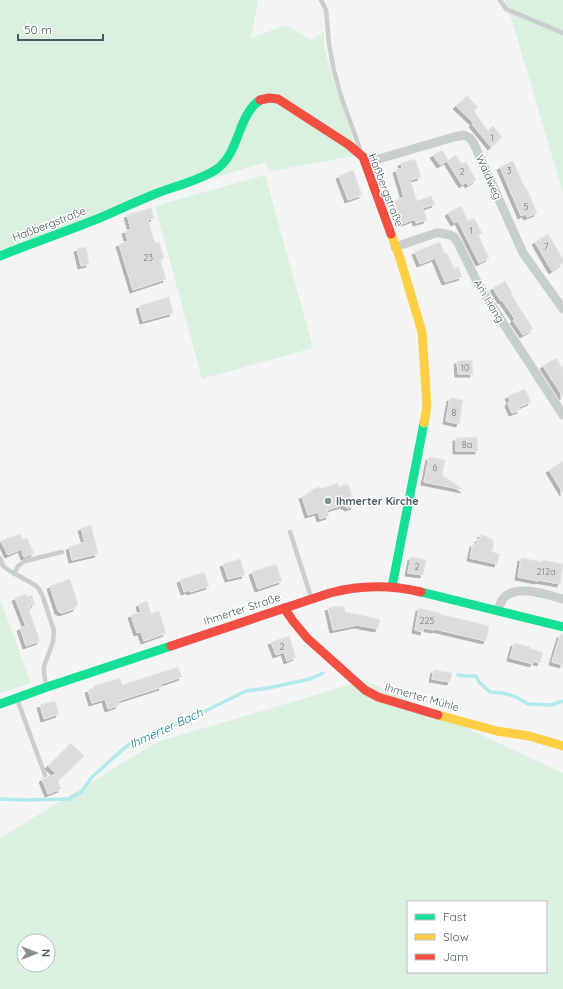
<svg xmlns="http://www.w3.org/2000/svg" width="563" height="989" font-family="Quicksand,sans-serif">
<style>
.green{fill:#daf1e0;fill-rule:evenodd}
.lines{fill:none;stroke-linecap:round;stroke-linejoin:round}
.stream{stroke:#b1e9ec;stroke-width:3.5}
.building{fill:#dcdcdd;stroke:#e5e6e6;filter:url(#shadow)}
.lane{stroke:#cbcecf;stroke-width:4.5}
.street{stroke:#cbcecf;stroke-width:9}
.fast{stroke:#16e098;stroke-width:9}
.slow{stroke:#ffcf43;stroke-width:9}
.jam{stroke:#f24e42;stroke-width:9}
.poi-dot{fill:#868f94;stroke:#fff;stroke-width:1.5}
.labels{text-anchor:middle;dominant-baseline:central;stroke-width:3;stroke-linejoin:round;paint-order:stroke}
.number-label{font-size:9px;fill:#707a80}
.street-label{font-size:11px;fill:#4b5960;stroke:#fff}
.poi-label{font-size:11px;font-weight:bold;fill:#4b5960;stroke:#fff;text-anchor:start}
.water-label{font-size:12px;font-style:italic;fill:#127d84;stroke:#fff}
</style>
<defs>
<filter id="shadow"><feDropShadow dx="-3" dy="3" stdDeviation="0" flood-color="#0004"/></filter>
</defs>
<rect width="100%" height="100%" fill="#f4f4f4"/>
<g class="green">
<polygon points="0,0 258,0 251,38 286,25 311,40 324,32 324,45 328,63 358,155 268,172 266,162 192,185 0,252"/>
<polygon points="505,0 563,0 563,193 512,21"/>
<polygon points="265,175 313,348 202,379 155,206"/>
<polygon points="0,599 31,683 0,693"/>
<path d="M364,680L563,773V989H0V838L157,742L316,695ZM408,902H546V972H408ZM24,941H48V965H24Z"/>
</g>
<g class="lines">
<g class="stream">
<polyline points="458,675 465,676 476,676 479,682 490,692 503,693 516,697 528,704 552,705 563,701"/>
<polyline points="0,799 25,800 69,799 81,792 92,777 129,744 153,733 191,718 246,691 268,688 310,679 323,673"/>
</g>
</g>
<g class="building">
<polygon points="467,96 478,107 474,111 488,131 493,126 502,137 491,147 472,124 474,123 456,106"/>
<polygon points="442,150 448,160 456,155 462,164 466,162 476,180 468,185 466,182 462,185 447,161 440,165 433,155"/>
<polygon points="415,159 421,177 410,180 417,201 431,196 435,204 423,208 427,220 416,223 415,219 402,224 394,201 404,197 396,170 402,168 401,163"/>
<polygon points="513,161 525,188 526,187 537,213 527,217 525,214 521,216 500,167"/>
<polygon points="353,170 362,195 348,200 339,176"/>
<polygon points="461,206 468,221 474,218 482,233 478,235 489,258 479,263 458,221 454,223 448,213"/>
<polygon points="151,208 154,218 148,220 155,243 159,242 164,258 160,260 166,279 133,290 119,244 128,241 125,231 131,229 127,215"/>
<polygon points="548,234 563,259 563,263 552,271 535,242"/>
<polygon points="440,242 445,254 447,253 454,269 458,267 462,277 445,282 435,258 420,264 415,252"/>
<polygon points="86,247 89,264 81,266 77,249"/>
<polygon points="505,281 512,293 511,294 533,329 523,335 513,320 515,319 502,300 501,301 493,288"/>
<polygon points="169,297 173,313 143,321 139,306"/>
<polygon points="556,358 563,369 563,397 543,366"/>
<polygon points="472,360 473,374 458,374 457,361"/>
<polygon points="525,389 531,402 519,407 520,410 512,413 508,404 510,400 508,396"/>
<polygon points="450,398 463,400 459,424 446,421"/>
<polygon points="477,437 478,451 456,451 456,438"/>
<polygon points="429,457 445,460 442,475 464,490 424,482"/>
<polygon points="563,461 563,493 549,470"/>
<polygon points="338,483 339,487 347,484 349,487 351,492 351,498 354,506 348,508 343,505 327,510 329,516 320,519 318,512 308,515 302,496 312,492 311,490 319,487 320,489"/>
<polygon points="91,525 98,554 72,560 69,547 85,542 81,528"/>
<polygon points="20,534 23,540 27,538 34,553 24,557 21,549 8,555 1,541 10,537 12,537"/>
<polygon points="481,534 491,539 494,542 492,552 500,554 497,564 470,558 473,544 477,544 478,539 480,539"/>
<polygon points="411,557 426,560 423,575 408,573"/>
<polygon points="521,558 542,562 542,560 563,564 560,584 538,580 538,581 518,577"/>
<polygon points="240,559 245,575 228,579 223,564"/>
<polygon points="276,564 282,581 258,589 252,572"/>
<polygon points="204,572 209,586 190,592 190,590 184,592 180,580"/>
<polygon points="70,579 78,605 75,606 76,608 62,613 58,611 50,586"/>
<polygon points="26,594 27,597 32,595 35,604 30,606 31,610 29,611 40,641 26,646 20,628 26,626 15,598"/>
<polygon points="147,601 151,614 159,611 166,633 144,641 141,632 140,632 137,633 131,615 141,612 139,604"/>
<polygon points="337,606 337,607 344,606 345,612 375,618 375,619 380,620 378,629 357,625 333,630 328,608"/>
<polygon points="419,608 439,613 439,614 489,626 486,641 435,629 435,630 424,628 423,632 415,630"/>
<polygon points="560,635 563,635 563,665 552,662"/>
<polygon points="289,636 296,657 287,661 284,652 276,655 271,642"/>
<polygon points="514,643 530,647 530,649 543,652 540,663 533,661 533,664 510,658"/>
<polygon points="178,667 182,677 161,684 162,687 118,701 119,705 108,709 105,699 92,703 88,690 94,688 94,686 120,678 122,685"/>
<polygon points="434,670 452,673 450,682 432,679"/>
<polygon points="55,701 59,714 44,719 40,705"/>
<polygon points="71,743 84,756 58,781 61,789 48,794 42,779 56,774 48,766"/>
</g>
<g class="lines">
<g class="lane">
<polyline points="321,0 326,10 329,44 334,71 342,99 360,149"/>
<polyline points="500,0 506,9 563,33"/>
<polyline points="290,532 311,597"/>
<polyline points="0,558 3,566 10,571 35,585 39,589 43,597 54,631 53,642 44,666 44,673 46,685"/>
<polyline points="14,574 18,566 25,561 62,552"/>
<polyline points="17,699 45,775"/>
</g>
<g class="street">
<polyline points="365,163 454,137 464,135 470,138 474,144 484,166 523,253 563,309"/>
<polyline points="395,247 436,233 441,233 450,235 454,237 459,245 478,284 490,303 563,415"/>
<path d="M498,611C499,607 500,603 503,599C514,583 548,595 563,599"/>
</g>
<g class="fast">
<path d="M0,256C32,243 65,232 97,219C116,211 135,202 155,194C175,186 199,181 217,169C240,152 237,116 260,100"/>
<polyline points="392,587 424,423"/>
<polyline points="421,592 563,627"/>
<polyline points="0,704 47,687 171,646"/>
</g>
<g class="slow">
<polyline points="391,234 400,258 422,332 427,406 424,423"/>
<polyline points="438,715 497,731 529,736 563,746"/>
</g>
<g class="jam">
<polyline points="260,100 269,98 278,99 349,145 363,157 391,234"/>
<polyline points="284,608 293,621 307,638 365,690 378,697 438,715"/>
<path d="M171,646L330,593C360,585 391,585 421,592"/>
</g>
</g>
<circle class="poi-dot" cx="328" cy="501" r="4"/>
<g class="labels">
<g class="number-label">
<text x="492" y="137">1</text>
<text x="509" y="170">3</text>
<text x="462" y="171">2</text>
<text x="526" y="206">5</text>
<text x="471" y="230">1</text>
<text x="546" y="246">7</text>
<text x="148" y="257">23</text>
<text x="465" y="367">10</text>
<text x="454" y="412">8</text>
<text x="467" y="444">8a</text>
<text x="435" y="467">6</text>
<text x="417" y="566">2</text>
<text x="546" y="571">212a</text>
<text x="427" y="620">225</text>
<text x="282" y="646">2</text>
</g>
<g class="street-label">
<text transform="translate(489 177) rotate(66)">Waldweg</text>
<text transform="translate(386 190) rotate(69)">Haßbergstraße</text>
<text transform="translate(49 224) rotate(-21)">Haßbergstraße</text>
<text transform="translate(489 301) rotate(59)">Am Hang</text>
<text transform="translate(242 609) rotate(-18)">Ihmerter Straße</text>
<text transform="translate(422 697) rotate(16)">Ihmerter Mühle</text>
</g>
<g class="poi-label">
<text x="336" y="501">Ihmerter Kirche</text>
</g>
<g class="water-label">
<text transform="translate(166 728) rotate(-25)">Ihmerter Bach</text>
</g>
</g>
<rect x="407" y="901" width="140" height="72" fill="#ffffff" stroke="#b7bdbf"/>
<rect x="415" y="914" width="20" height="6" fill="#16e098" stroke="#b7bdbf"/>
<text x="443" y="921" font-size="12" fill="#4b5960">Fast</text>
<rect x="415" y="934" width="20" height="6" fill="#ffcf43" stroke="#b7bdbf"/>
<text x="443" y="941" font-size="12" fill="#4b5960">Slow</text>
<rect x="415" y="954" width="20" height="6" fill="#f24e42" stroke="#b7bdbf"/>
<text x="443" y="961" font-size="12" fill="#4b5960">Jam</text>
<g transform="translate(36 953) rotate(90)"><circle r="19" fill="#ffffff" stroke="#b7bdbf"/>
<path d="M0-3L7 15L0 10L-7 15Z" fill="#868f94"/>
<text y="-6" font-size="11" font-weight="bold" text-anchor="middle" fill="#4b5960">N</text>
</g>
<path d="M18 34v6h85v-6" fill="none" stroke="#4b5960" stroke-width="2"/>
<text x="24" y="34" font-size="12" fill="#4b5960" stroke="#ffffff" stroke-width="3" paint-order="stroke">50 m</text>
</svg>
